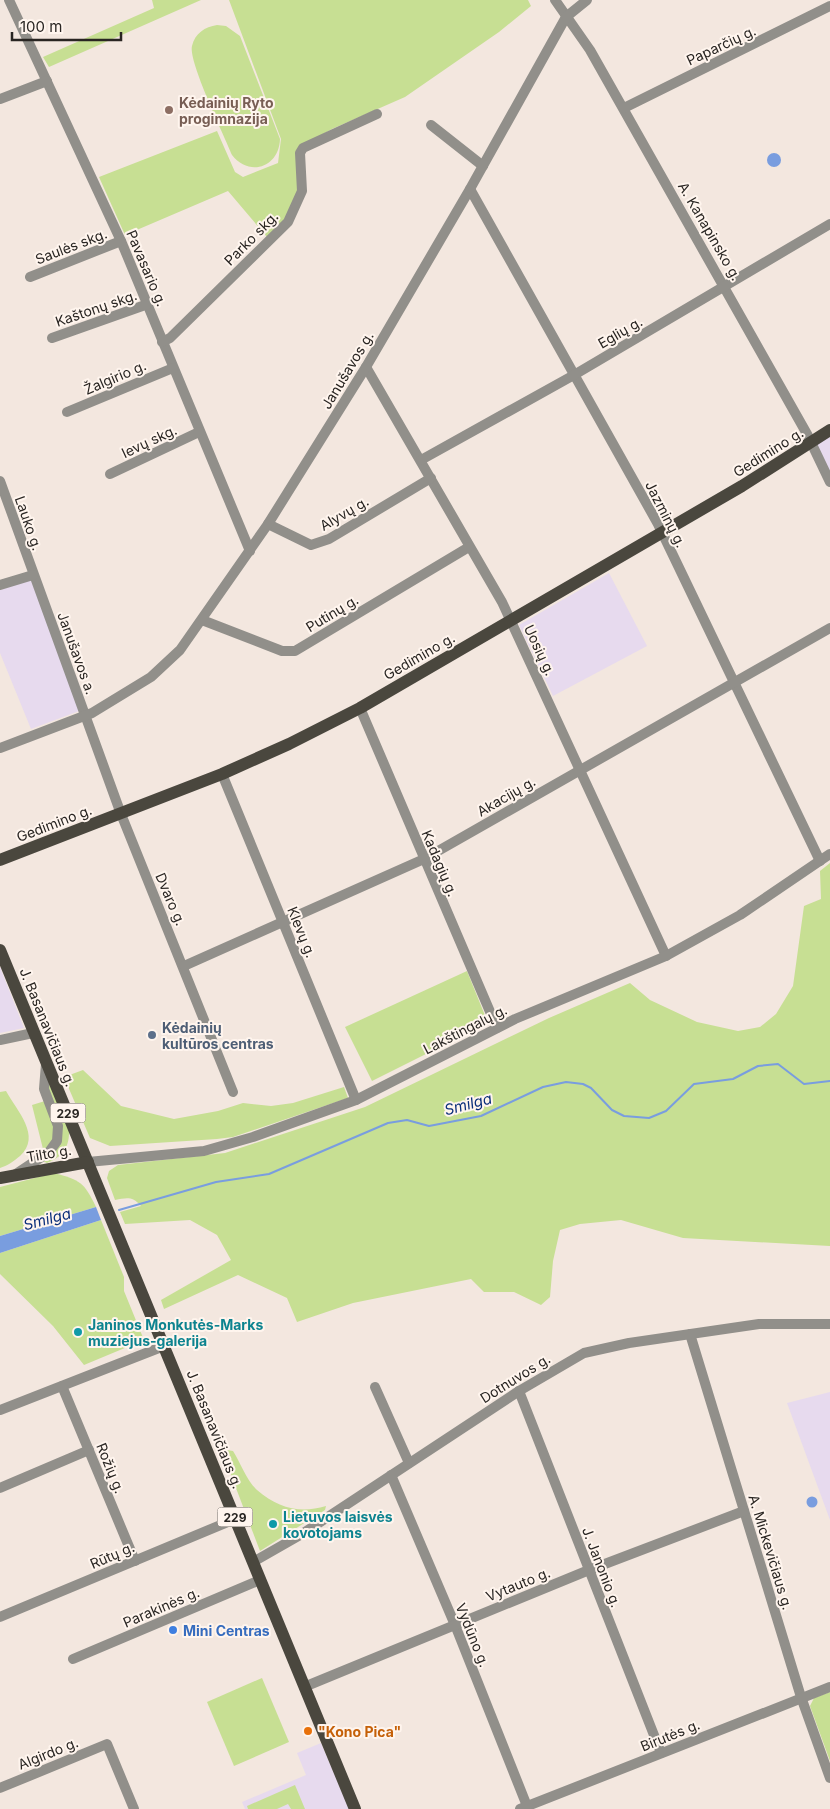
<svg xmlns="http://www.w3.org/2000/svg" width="830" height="1809" font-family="Inter,sans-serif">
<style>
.commercial{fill:#e7daee}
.green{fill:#c7df93}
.water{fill:#799ddf}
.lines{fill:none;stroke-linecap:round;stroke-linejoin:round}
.stream{stroke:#799ddf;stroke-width:2}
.minor{stroke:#918f8a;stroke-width:10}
.major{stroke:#4a473e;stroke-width:12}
.education-dot{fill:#8d6e63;stroke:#fff5ee;stroke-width:2}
.service-dot{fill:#5c6f8a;stroke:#fff5ee;stroke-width:2}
.culture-dot{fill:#0f9aa8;stroke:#fff5ee;stroke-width:2}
.shop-dot{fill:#3f7fe0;stroke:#fff5ee;stroke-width:2}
.food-dot{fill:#e8710a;stroke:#fff5ee;stroke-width:2}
.labels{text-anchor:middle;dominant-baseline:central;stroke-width:4;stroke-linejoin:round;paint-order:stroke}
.shield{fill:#fff5ee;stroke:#69635f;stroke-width:1}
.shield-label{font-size:12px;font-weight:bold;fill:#292522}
.street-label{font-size:14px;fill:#292522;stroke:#fff5ee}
.education-label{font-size:14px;font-weight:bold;fill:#785e54;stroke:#fff5ee;text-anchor:start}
.service-label{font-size:14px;font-weight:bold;fill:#4e5e75;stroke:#fff5ee;text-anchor:start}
.culture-label{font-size:14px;font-weight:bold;fill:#0d838f;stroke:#fff5ee;text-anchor:start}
.shop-label{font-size:14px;font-weight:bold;fill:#366cbe;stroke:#fff5ee;text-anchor:start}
.food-label{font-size:14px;font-weight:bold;fill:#c56008;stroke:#fff5ee;text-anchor:start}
.water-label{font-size:15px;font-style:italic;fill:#0a2e7a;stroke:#fff5ee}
</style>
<rect width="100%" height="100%" fill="#f3e7df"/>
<g class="commercial">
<polygon points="830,435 830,473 814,446"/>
<polygon points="609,573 647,646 553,696 519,625"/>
<polygon points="32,579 79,711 31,729 0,653 0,590"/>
<polygon points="0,967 24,1028 0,1033"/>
<polygon points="830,1392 830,1520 787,1403"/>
<polygon points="321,1743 349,1809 245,1809 242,1802 306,1775 297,1753"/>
</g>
<g class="green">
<polygon points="152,0 201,0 49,67 43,57 154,8"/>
<polygon points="229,0 528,0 531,6 499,32 405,97 332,129 303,145 298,190 286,219 267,237 228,191 125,235 99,177 217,131 235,172 243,177 278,163 281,139"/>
<path d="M217,25L226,26L240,36L280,139C279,168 249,177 232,155C224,135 188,61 192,46C195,33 205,27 217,25Z"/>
<path d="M830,863V1246L683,1238L621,1220L580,1224L560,1230L553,1261L550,1297L541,1305L514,1292H484L471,1279L353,1303L297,1322L287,1298L238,1275L164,1309L161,1300L231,1260L217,1235L190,1220L125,1224L120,1212L141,1206C132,1196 127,1198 115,1200L107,1178L109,1171L118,1165L225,1153L365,1107L549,1018L630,983L650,1000L697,1022L738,1031L760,1027L776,1014L793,986L804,906L821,899L820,871Z"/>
<polygon points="467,971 488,1023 372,1081 345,1027"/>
<polygon points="83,1070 121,1106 174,1119 218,1111 243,1103 271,1106 293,1103 344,1087 348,1098 233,1137 217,1139 110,1146 90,1138 64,1077"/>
<path d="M47,1077L69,1129C70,1146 63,1157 47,1163L43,1161L44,1153L32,1105L45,1101Z"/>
<path d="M6,1091C17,1111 42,1136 20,1156C14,1161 7,1166 0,1168V1092Z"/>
<path d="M54,1173C80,1180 84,1182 96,1207L0,1236V1187Z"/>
<polygon points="101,1220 124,1277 124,1291 144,1340 84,1365 53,1326 0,1274 0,1253"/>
<path d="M227,1450L233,1451C240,1462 247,1481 257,1490C278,1508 300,1514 326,1506L325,1510L260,1551L223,1454Z"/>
<polygon points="262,1678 289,1742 234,1766 207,1702"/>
<polygon points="830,1692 830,1761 810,1706 814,1698"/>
<polygon points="295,1785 305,1809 291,1809 288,1804 277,1809 248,1809 247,1806"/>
</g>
<g class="water">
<circle cx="774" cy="160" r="7"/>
<polygon points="96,1207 101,1220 0,1253 0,1236"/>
<circle cx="812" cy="1502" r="5.5"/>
</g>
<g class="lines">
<polyline class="stream" points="119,1210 216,1182 269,1174 388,1123 407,1120 429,1126 481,1116 543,1087 566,1082 583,1084 591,1088 612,1110 624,1116 649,1118 666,1111 694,1084 733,1079 758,1066 778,1064 804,1084 830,1081"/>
<g class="minor">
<polyline points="9,0 121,241 250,551"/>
<polyline points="555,0 590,50 807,434 830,482"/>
<polyline points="0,99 47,81"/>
<polyline points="624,108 830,6"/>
<polyline points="431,125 483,166"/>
<polyline points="470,189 658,524 820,861"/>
<polyline points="30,277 121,241"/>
<polyline points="52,338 148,304"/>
<polyline points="162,342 170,338 288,222 302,191 300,153 303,148 377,114"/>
<polyline points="366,367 502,602 666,956"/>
<polyline points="67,412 173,368"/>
<polyline points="421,460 574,375 830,224"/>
<polyline points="110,474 199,432"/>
<polyline points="0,481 121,814 233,1092"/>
<polyline points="268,524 311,545 329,539 431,478"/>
<polyline points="0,585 33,575"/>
<polyline points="202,620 282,651 295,651 469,547"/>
<polyline points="360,708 497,1028"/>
<polyline points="0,748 92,713 151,677 180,650 268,524 366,367 470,189 566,17 587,0"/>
<polyline points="222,774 356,1100"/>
<polyline points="184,966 424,859 830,628"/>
<polyline points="0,1040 33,1033"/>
<polyline points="88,1162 204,1151 253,1137 356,1100 515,1019 666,956 740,915 830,854"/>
<polyline points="16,1174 49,1152 57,1141 58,1126 44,1089 46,1064"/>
<polyline points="690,1334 801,1697 830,1778"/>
<polyline points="62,1386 135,1561"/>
<polyline points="375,1387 409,1463"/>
<polyline points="519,1391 661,1753"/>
<polyline points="0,1410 164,1346"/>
<polyline points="391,1475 455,1625 527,1806"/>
<polyline points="0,1488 89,1450"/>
<polyline points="253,1562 302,1534 519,1391 584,1353 629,1343 759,1324 830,1324"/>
<polyline points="0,1617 235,1519"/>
<polyline points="73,1659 260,1580"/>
<polyline points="304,1687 589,1570 744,1511"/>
<polyline points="0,1788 107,1744 134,1809"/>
<polyline points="520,1809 830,1687"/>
</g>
<g class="major">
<polyline points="0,860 222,774 289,744 360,708 742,486 830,430"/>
<polyline points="0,950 355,1809"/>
<polyline points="0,1178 88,1162"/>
</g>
</g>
<circle class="education-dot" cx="169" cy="110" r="5"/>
<circle class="service-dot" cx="152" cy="1035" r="5"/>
<g class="culture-dot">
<circle cx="78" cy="1332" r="5"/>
<circle cx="273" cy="1524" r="5"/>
</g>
<circle class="shop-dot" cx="173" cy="1630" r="5"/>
<circle class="food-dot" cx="308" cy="1731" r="5"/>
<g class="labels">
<g class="shield">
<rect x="50.5" y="1103.5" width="35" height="19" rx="4"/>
<rect x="217.5" y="1507.5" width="35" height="19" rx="4"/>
</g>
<g class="shield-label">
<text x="68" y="1113">229</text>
<text x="235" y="1517">229</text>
</g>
<g class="street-label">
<text transform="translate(721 45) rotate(-25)">Paparčių g.</text>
<text transform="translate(710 231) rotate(60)">A. Kanapinsko g.</text>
<text transform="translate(251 238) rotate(-45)">Parko skg.</text>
<text transform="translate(71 246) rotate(-21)">Saulės skg.</text>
<text transform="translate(147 268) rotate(67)">Pavasario g.</text>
<text transform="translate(96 308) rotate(-19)">Kaštonų skg.</text>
<text transform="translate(620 332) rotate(-30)">Eglių g.</text>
<text transform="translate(347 370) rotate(-59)">Janušavos g.</text>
<text transform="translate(115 377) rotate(-23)">Žalgirio g.</text>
<text transform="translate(149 441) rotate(-25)">Ievų skg.</text>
<text transform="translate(768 452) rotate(-32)">Gedimino g.</text>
<text transform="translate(344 513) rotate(-30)">Alyvų g.</text>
<text transform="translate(666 514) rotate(63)">Jazminų g.</text>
<text transform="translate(29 523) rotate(71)">Lauko g.</text>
<text transform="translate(332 613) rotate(-31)">Putinų g.</text>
<text transform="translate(540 650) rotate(65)">Uosių g.</text>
<text transform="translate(77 653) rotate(70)">Janušavos a.</text>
<text transform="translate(419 656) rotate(-30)">Gedimino g.</text>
<text transform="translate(506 796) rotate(-30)">Akacijų g.</text>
<text transform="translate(54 823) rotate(-21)">Gedimino g.</text>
<text transform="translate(440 863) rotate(67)">Kadagių g.</text>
<text transform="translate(171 899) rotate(67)">Dvaro g.</text>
<text transform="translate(302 932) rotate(68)">Klevų g.</text>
<text transform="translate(48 1027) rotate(68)">J. Basanavičiaus g.</text>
<text transform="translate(465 1029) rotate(-27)">Lakštingalų g.</text>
<text transform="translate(49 1153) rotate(-10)">Tilto g.</text>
<text transform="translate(515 1378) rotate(-32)">Dotnuvos g.</text>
<text transform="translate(215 1429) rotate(68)">J. Basanavičiaus g.</text>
<text transform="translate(111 1468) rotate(68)">Rožių g.</text>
<text transform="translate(771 1552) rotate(73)">A. Mickevičiaus g.</text>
<text transform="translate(112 1555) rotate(-23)">Rūtų g.</text>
<text transform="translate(602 1567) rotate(69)">J. Janonio g.</text>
<text transform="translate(518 1584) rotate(-22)">Vytauto g.</text>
<text transform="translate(161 1607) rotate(-23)">Parakinės g.</text>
<text transform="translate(473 1635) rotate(68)">Vydūno g.</text>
<text transform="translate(670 1735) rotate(-22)">Birutės g.</text>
<text transform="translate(48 1753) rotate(-22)">Algirdo g.</text>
</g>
<g class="education-label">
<text x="179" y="102">Kėdainių Ryto<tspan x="179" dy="16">progimnazija</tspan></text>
</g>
<g class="service-label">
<text x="162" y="1027">Kėdainių<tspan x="162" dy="16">kultūros centras</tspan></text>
</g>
<g class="culture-label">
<text x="88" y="1324">Janinos Monkutės-Marks<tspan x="88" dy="16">muziejus-galerija</tspan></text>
<text x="283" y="1516">Lietuvos laisvės<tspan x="283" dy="16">kovotojams</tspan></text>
</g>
<g class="shop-label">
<text x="183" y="1630">Mini Centras</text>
</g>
<g class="food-label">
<text x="318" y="1731">"Kono Pica"</text>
</g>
<g class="water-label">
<text transform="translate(468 1104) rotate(-15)">Smilga</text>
<text transform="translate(47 1219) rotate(-15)">Smilga</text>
</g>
</g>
<path d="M12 32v8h109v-8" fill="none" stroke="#292522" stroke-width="2.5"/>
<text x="20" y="32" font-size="15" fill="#292522" stroke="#fff5ee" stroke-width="4" paint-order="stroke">100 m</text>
</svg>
